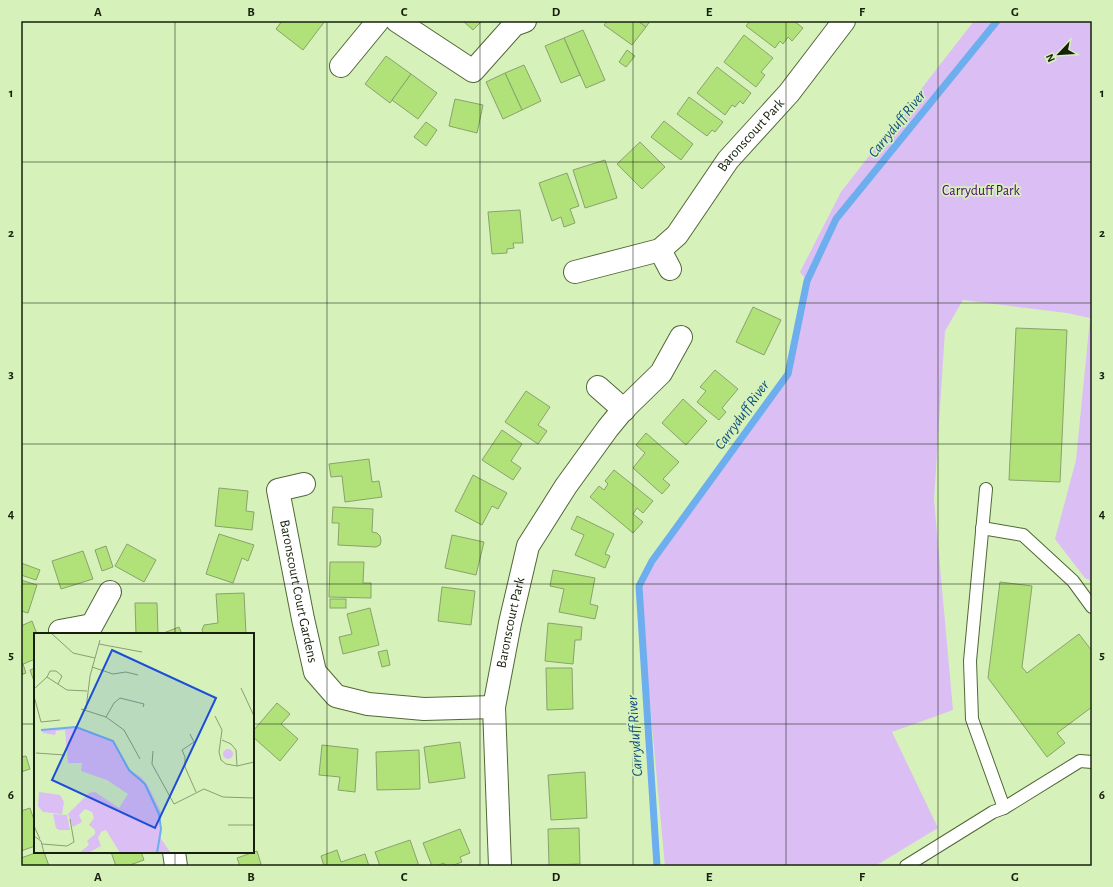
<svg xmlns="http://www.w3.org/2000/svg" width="1113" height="887" font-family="'Alegreya Sans',sans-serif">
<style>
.green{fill:#dbbef3}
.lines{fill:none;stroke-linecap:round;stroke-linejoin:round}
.stream{stroke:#6daeee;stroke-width:7}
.building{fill:#b1e279;stroke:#88a26d}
.service-casing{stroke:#516836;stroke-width:14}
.minor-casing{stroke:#516836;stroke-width:24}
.service{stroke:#fff;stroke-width:12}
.minor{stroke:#fff;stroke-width:22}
.grid{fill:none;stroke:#17200c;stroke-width:1;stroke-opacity:0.55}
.labels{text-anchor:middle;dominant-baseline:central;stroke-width:3.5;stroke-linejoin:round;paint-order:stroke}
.street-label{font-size:14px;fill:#17200c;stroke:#d6f2ba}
.park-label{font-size:14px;fill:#54007a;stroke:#d6f2ba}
.water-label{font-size:15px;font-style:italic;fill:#0e4b7f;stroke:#d6f2ba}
.inset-river{fill:none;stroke:#6daeee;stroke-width:2}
.inset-road{fill:none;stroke:#8a9e74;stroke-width:1}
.view{fill:#1d4ed8;fill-opacity:0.15;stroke:#1d4ed8;stroke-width:2}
.inset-edge{fill:none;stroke:#17200c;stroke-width:2}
.neatline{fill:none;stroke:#17200c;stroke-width:1.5}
.grid-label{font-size:13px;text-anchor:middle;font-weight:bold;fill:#17200c}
</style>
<rect width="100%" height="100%" fill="#d6f2ba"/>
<polygon class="green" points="974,21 1092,21 1092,581 1085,578 1055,539 1076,460 1090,318 1067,313 963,300 945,331 934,500 953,710 892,732 938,828 875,866 665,866 639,586 652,561 788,374 807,281 800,272 841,192"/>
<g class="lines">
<polyline class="stream" points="657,866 639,586 652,561 788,374 807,281 836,219 997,21"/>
</g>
<g class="building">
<polygon points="282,21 325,21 303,50 276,29"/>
<polygon points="463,21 482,21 473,30"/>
<polygon points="607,21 638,21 646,27 632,45 604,25"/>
<polygon points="638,21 650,21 646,27"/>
<polygon points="750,21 794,21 803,28 792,41 788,37 783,44 780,41 775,48 746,26"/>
<polygon points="583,30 605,80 586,88 564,38"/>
<polygon points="744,35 773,58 761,72 765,75 756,87 724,62"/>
<polygon points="564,38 580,75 561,83 545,46"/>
<polygon points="627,50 635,56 626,67 619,62"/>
<polygon points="386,56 411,74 390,103 365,84"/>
<polygon points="524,65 541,101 522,110 505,73"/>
<polygon points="717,67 751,93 743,104 740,101 735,107 732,105 725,115 697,93"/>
<polygon points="505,73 522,110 503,119 486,82"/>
<polygon points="411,74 437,93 418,119 392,100"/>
<polygon points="689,97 723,122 715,132 712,130 707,136 677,114"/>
<polygon points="455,99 483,105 477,133 449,126"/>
<polygon points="664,121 693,144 681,160 651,137"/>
<polygon points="426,122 437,130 426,146 414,137"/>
<polygon points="640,142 665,167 642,189 617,164"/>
<polygon points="605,160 617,198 585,208 573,170"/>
<polygon points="567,173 579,206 570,209 575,223 564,227 561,217 552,221 539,183"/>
<polygon points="520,210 523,243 513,243 514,248 507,249 507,253 492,254 488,212"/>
<polygon points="753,307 781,320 764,355 736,342"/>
<polygon points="1016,328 1067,330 1060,482 1009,480"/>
<polygon points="715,370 738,389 722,408 726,412 719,420 697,402 706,391 700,387"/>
<polygon points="526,391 550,407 538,425 547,431 538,444 505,422"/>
<polygon points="683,399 707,421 686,445 662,423"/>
<polygon points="502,430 522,444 511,461 521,468 513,480 482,460"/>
<polygon points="646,433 679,462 663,479 670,485 662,494 633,468 645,453 636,445"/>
<polygon points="369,459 372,482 379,481 382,497 345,502 342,476 331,477 329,464"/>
<polygon points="614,470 653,501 643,513 637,508 633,514 643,522 633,533 590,497 599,486 604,490 608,484 605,481"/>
<polygon points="473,475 507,493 498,509 492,506 482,525 455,511"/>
<polygon points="219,488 248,491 246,511 254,512 252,530 215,526"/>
<polygon points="333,507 373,509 372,532 377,533 380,536 381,541 380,545 376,547 338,545 339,523 332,523"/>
<polygon points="577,516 614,534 605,554 610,556 605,568 575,555 584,535 571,529"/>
<polygon points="219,534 254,545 248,561 242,558 233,583 206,574"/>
<polygon points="452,535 484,542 476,575 445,568"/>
<polygon points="127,544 156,560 144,582 115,566"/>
<polygon points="106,546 113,567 102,571 95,550"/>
<polygon points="83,551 93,579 61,589 52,561"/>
<polygon points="330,562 364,562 363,583 371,583 371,598 329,597"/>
<polygon points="21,563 40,570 36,580 21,575"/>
<polygon points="553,570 595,578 590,604 598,606 595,619 559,612 564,589 550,586"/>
<polygon points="21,580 37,585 28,613 21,611"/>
<polygon points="1000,582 1032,586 1022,667 1027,673 1079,634 1092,651 1092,707 1057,733 1065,743 1047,757 988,678"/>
<polygon points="442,587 475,591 471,625 438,621"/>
<polygon points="244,593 246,634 203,634 202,630 204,625 218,623 216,594"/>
<rect x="330" y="599" width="16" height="9"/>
<polygon points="135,603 157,603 158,634 136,634"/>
<polygon points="370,608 379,645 343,654 339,637 352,634 347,614"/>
<polygon points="32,621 37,634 35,634 35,659 21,665 21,626"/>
<polygon points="548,623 582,627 581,640 575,640 573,664 545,661"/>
<polygon points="179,627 182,634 161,634"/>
<polygon points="387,650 390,665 382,667 378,652"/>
<polygon points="23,664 26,673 21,675 21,665"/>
<polygon points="35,668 35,684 30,670"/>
<polygon points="546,668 572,668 573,709 547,710"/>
<polygon points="277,703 290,714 281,724 298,739 280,761 253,737 253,731"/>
<polygon points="460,742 465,778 429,783 424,747"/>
<polygon points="322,745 358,749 355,792 338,790 340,777 319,775"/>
<polygon points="419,750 420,789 377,790 376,752"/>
<polygon points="26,756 30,769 21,772 21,757"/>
<polygon points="585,772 587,818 551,820 548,775"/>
<polygon points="30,808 35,823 35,846 21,851 21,811"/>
<polygon points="579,828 580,864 549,865 548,829"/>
<polygon points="460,829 470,853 460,857 462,862 451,866 445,866 444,863 436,866 432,866 423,843"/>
<polygon points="410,840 419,866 380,866 375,852"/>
<polygon points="337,850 341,862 365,854 369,866 324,866 321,856"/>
<polygon points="257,851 261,864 254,866 240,866 237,858"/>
<polygon points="38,852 44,852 49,866 21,866 21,858"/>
<polygon points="111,852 141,852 144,860 127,866 116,866"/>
</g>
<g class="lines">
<defs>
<g id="service">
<polyline points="982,528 1023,535 1073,581 1092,607"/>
<polyline points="1004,808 1080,761 1092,762"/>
<polyline points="906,866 993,812 1004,808 972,719 970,661 986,489"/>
</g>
<g id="minor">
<polyline points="397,21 473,71 514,25 525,21"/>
<polyline points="341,66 378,21"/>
<polyline points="660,250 670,269"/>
<path id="s1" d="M575,272L660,250L677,235L728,160L789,93L844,21"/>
<polyline points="598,387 624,410"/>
<path id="s2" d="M304,484L278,490L303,619L315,672L336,696L368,704L424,709L494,707"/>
<polyline points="60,631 92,625 110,592"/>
<polyline points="174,852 176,866"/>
<path id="s3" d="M500,866L494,707L510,623L528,546L566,486L608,428L622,411L661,373L681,337"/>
</g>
</defs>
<use href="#service" class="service-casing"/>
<use href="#minor" class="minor-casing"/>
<use href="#service" class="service"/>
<use href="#minor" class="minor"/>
</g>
<path class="grid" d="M175,21V634M327,21V866M480,21V866M633,21V866M786,21V866M938,21V866M21,162H1092M21,303H1092M21,444H1092M21,584H1092M21,724H35M253,724H1092M175,852V866"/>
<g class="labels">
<g class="street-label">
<text stroke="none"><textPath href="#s1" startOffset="235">Baronscourt Park</textPath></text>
<text stroke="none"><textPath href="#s2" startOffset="130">Baronscourt Court Gardens</textPath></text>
<text stroke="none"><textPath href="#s3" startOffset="245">Baronscourt Park</textPath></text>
</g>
<g class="park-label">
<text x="981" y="191">Carryduff Park</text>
</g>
<g class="water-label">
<text transform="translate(897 124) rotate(-51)">Carryduff River</text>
<text transform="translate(742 415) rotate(-54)">Carryduff River</text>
<text transform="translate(635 736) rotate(-94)">Carryduff River</text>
</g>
</g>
<g transform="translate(34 633)">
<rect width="220" height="220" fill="#d6f2ba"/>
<path d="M41,94L79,108L95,137L107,144L114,153L127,179V206L137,220H86L72,197L67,199L64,205L67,213L54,220H45L55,212L53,208L61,201V197L55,192L60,185L58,179L51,176L45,182L48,189L39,194L34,181L55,160L61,159L85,175L94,161L73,147L47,138L48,130H34L31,97L22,98L21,102L9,100L7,97ZM189 121a5 5 0 1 1 10 0a5 5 0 1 1-10 0ZM5,159L26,162L30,169L28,181L9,179L4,173ZM19,181L33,182L36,197H25L22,195Z" fill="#dbbef3"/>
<path class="inset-river" d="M7,97L42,94L79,108L95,137L111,151L125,181L127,196L123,220"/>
<path class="inset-road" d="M17,0L39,20L61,25M65,11L108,19M58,34L79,41L92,39L104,42M13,44L16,38H22L28,43L24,51M207,55L220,83M0,56L13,44L33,57L53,58M0,63L7,89L26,87M47,76L72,84L90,97L106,126M52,76L56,43L66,7M181,83L188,97L185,119L187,127L192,131L203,133L220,129M72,84L80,70L86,65L110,71L109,74M0,93V143M156,101L160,109L148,117L151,124V134L162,159M188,107L197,111L202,117L203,133M119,118L118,131L140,171L170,156L189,164L220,165M2,120L31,122M194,192H220M0,193L6,206M0,203L7,208L10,220M8,211L33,213L40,209L36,186"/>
<path class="view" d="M78,17L182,65L121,195L18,147Z"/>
<rect width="220" height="220" class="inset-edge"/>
</g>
<rect width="1113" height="887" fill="none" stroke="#d6f2ba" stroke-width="44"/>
<g transform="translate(1059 54) rotate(245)" stroke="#d6f2ba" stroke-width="3" paint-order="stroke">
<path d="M0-3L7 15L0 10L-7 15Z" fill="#17200c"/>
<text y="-6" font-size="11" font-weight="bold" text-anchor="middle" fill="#17200c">N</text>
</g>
<rect x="22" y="22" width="1069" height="843" class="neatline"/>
<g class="grid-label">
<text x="98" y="16">A</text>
<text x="251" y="16">B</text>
<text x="404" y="16">C</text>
<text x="556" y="16">D</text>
<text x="709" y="16">E</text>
<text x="862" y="16">F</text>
<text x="1015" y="16">G</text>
<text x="11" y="97">1</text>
<text x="1102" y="97">1</text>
<text x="11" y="237">2</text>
<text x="1102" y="237">2</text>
<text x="11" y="378">3</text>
<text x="1102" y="378">3</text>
<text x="11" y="518">4</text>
<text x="1102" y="518">4</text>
<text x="11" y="659">5</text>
<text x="1102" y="659">5</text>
<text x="11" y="799">6</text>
<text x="1102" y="799">6</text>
<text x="98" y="881">A</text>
<text x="251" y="881">B</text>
<text x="404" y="881">C</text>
<text x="556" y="881">D</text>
<text x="709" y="881">E</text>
<text x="862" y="881">F</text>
<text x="1015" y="881">G</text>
</g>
</svg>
